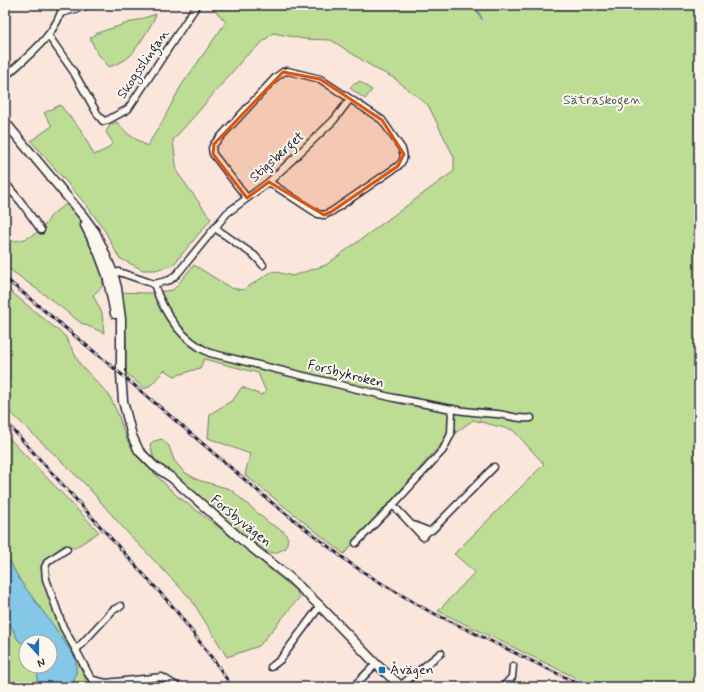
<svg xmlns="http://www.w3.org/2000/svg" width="704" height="692" font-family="Mynerve,sans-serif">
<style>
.green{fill:#bddc94;stroke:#707f68}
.water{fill:#85c7e6;stroke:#5d85a2}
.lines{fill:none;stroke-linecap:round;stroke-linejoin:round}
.stream{stroke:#5d85a2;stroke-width:1.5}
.street-casing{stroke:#22223b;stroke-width:9}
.secondary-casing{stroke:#22223b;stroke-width:11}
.street{stroke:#fbf7ec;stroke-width:6}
.secondary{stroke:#fbf7ec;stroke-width:8}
.rail-casing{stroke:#22223b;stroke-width:3}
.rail{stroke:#fbf7ec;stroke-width:1.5;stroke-dasharray:4.5;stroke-linecap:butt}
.marked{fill:#de560e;fill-opacity:0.2;stroke:#de560e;stroke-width:3;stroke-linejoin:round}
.poi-dot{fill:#1f6fb2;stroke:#fbf7ec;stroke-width:1.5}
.labels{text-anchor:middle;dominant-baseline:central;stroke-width:4;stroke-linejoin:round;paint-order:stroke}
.street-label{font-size:14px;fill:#22223b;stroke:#fbf7ec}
.park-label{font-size:14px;fill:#505a56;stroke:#fbf7ec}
.poi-label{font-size:14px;fill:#22223b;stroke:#fbf7ec;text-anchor:start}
</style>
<rect width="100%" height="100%" fill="#fbe6dc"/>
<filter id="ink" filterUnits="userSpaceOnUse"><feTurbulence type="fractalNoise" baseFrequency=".025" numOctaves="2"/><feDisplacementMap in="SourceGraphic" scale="8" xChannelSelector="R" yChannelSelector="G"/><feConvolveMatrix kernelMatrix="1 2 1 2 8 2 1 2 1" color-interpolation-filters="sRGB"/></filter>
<g filter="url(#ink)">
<g class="green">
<polygon points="210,5 699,5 699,687 595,687 438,611 475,572 454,554 544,464 513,430 473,420 443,442 344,554 245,475 250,454 208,438 210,414 233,400 242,387 261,395 266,392 258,373 204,359 200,368 175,376 164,370 152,384 145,389 126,373 126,338 120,292 148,293 173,290 194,265 231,288 243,290 273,271 292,276 326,265 454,171 454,157 428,105 394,78 376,69 331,40 304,39 273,33 244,58 198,112 173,140 177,172 211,219 173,265 155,270 143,270 119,258 105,231 88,207 31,141 52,126 44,113 60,105 81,130 94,155 107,149 113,143 106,132 110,125 117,122 128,134 147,146 161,124 181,86 226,22"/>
<path d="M156,14C154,22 137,48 131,55C125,61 117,64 109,67L97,53L90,38L97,33Z"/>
<polygon points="359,81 372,90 365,99 350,88 354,83 356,84"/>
<path d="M68,204L77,215L99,264L103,276V286L93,295L102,313L104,333L81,323L49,298L5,266V239C19,245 36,235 45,225C47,223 48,220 50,217C55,211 61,207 68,204Z"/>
<polygon points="5,287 65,336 80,364 109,395 118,414 127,440 137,456 176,495 225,532 294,589 300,597 259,646 227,657 191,599 125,530 86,485 5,407"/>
<polygon points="5,434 99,532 75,548 64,545 46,559 41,568 43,581 80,663 85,679 98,687 72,687 76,673 76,659 53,625 21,582 5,553"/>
<polygon points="162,439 169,446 174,460 184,472 198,480 230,489 269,523 283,531 288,538 286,548 275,553 263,551 241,534 167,469 154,459 150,444 154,441"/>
<polygon points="5,614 18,640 26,646 26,666 39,666 36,687 5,687"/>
</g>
<polygon class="water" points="5,553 21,582 53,625 76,659 76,673 72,687 36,687 39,666 50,666 50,642 26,642 26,646 18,640 5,613"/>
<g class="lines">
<polyline class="stream" points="475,7 482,19"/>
<defs>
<g id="street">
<polyline points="61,13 89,5"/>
<polyline points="48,35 73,71 98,115 103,121 108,120 128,109 197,5"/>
<path d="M5,77C26,57 57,35 63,5"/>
<polyline points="5,183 21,202 41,230"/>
<path d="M247,198L213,154L212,148L214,144L275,78L283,72L288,71L320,79L382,120L402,149C405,157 404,160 398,166L331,212L324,215L318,214L269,182"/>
<polyline points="215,228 255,256 263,265"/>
<polyline points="109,274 119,272 154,284 170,280 178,273 227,213 269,182 334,120 350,99"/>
<path d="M154,284C164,314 182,340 210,353L394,398L452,409L451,434L443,450L393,505L356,543"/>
<path d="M452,409C467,412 482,413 497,414C508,415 520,420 531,418"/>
<polyline points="393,505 423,537 428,531 413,525"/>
<polyline points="428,531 432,530 494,467"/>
<polyline points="67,549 48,561 45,567 46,579 63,627 76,650"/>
<polyline points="121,606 113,610 76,650 89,675 93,680 106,683 162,677 178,687"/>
<polyline points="271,667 280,660 320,606"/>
<polyline points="400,686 441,653"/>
<polyline points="353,687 376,664"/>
<polyline points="503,687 512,677 513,666"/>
</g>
<g id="secondary">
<polyline points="5,122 84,217 95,232 103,249 113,273 117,288 121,319 121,374 123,401 132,436 139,451 154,466 172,478 241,539 289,577 320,606 376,664 402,687"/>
<polyline points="85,225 98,251 107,275 115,314"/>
</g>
</defs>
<use href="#street" class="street-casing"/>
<use href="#secondary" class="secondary-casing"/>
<use href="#street" class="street"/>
<use href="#secondary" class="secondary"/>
<defs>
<g id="rail">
<polyline points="5,278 121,374 271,502 351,564 376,580 427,610 585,687"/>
<polyline points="5,421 174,608 218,666 232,687"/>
</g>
</defs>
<use href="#rail" class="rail-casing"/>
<use href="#rail" class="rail"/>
</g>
</g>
<path class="marked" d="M283,72L320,79L382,120L404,154L398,166L331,212L324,215L269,182L247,198L213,154L214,144Z"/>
<rect class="poi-dot" x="378" y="666" width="8" height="8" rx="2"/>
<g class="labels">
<g class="street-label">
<text transform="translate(143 64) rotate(-56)">Skogsslingan</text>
<text transform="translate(277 157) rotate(-42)">Stigsberget</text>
<text transform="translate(346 374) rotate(14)">Forsbykroken</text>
<text transform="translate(241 521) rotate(39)">Forsbyvägen</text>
</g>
<g class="park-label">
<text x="602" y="100">Sätraskogen</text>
</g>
<g class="poi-label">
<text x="390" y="670">Åvägen</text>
</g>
</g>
<rect width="704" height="692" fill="none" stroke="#fbf7ec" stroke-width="20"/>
<rect x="10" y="10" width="684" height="672" fill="none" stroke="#22223b" stroke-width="1.5" filter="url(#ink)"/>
<g transform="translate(38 654) rotate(159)"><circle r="19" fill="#fbf7ec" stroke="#a4a2a5"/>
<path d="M0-3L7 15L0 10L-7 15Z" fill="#1f6fb2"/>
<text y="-6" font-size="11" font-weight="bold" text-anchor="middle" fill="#22223b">N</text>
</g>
</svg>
